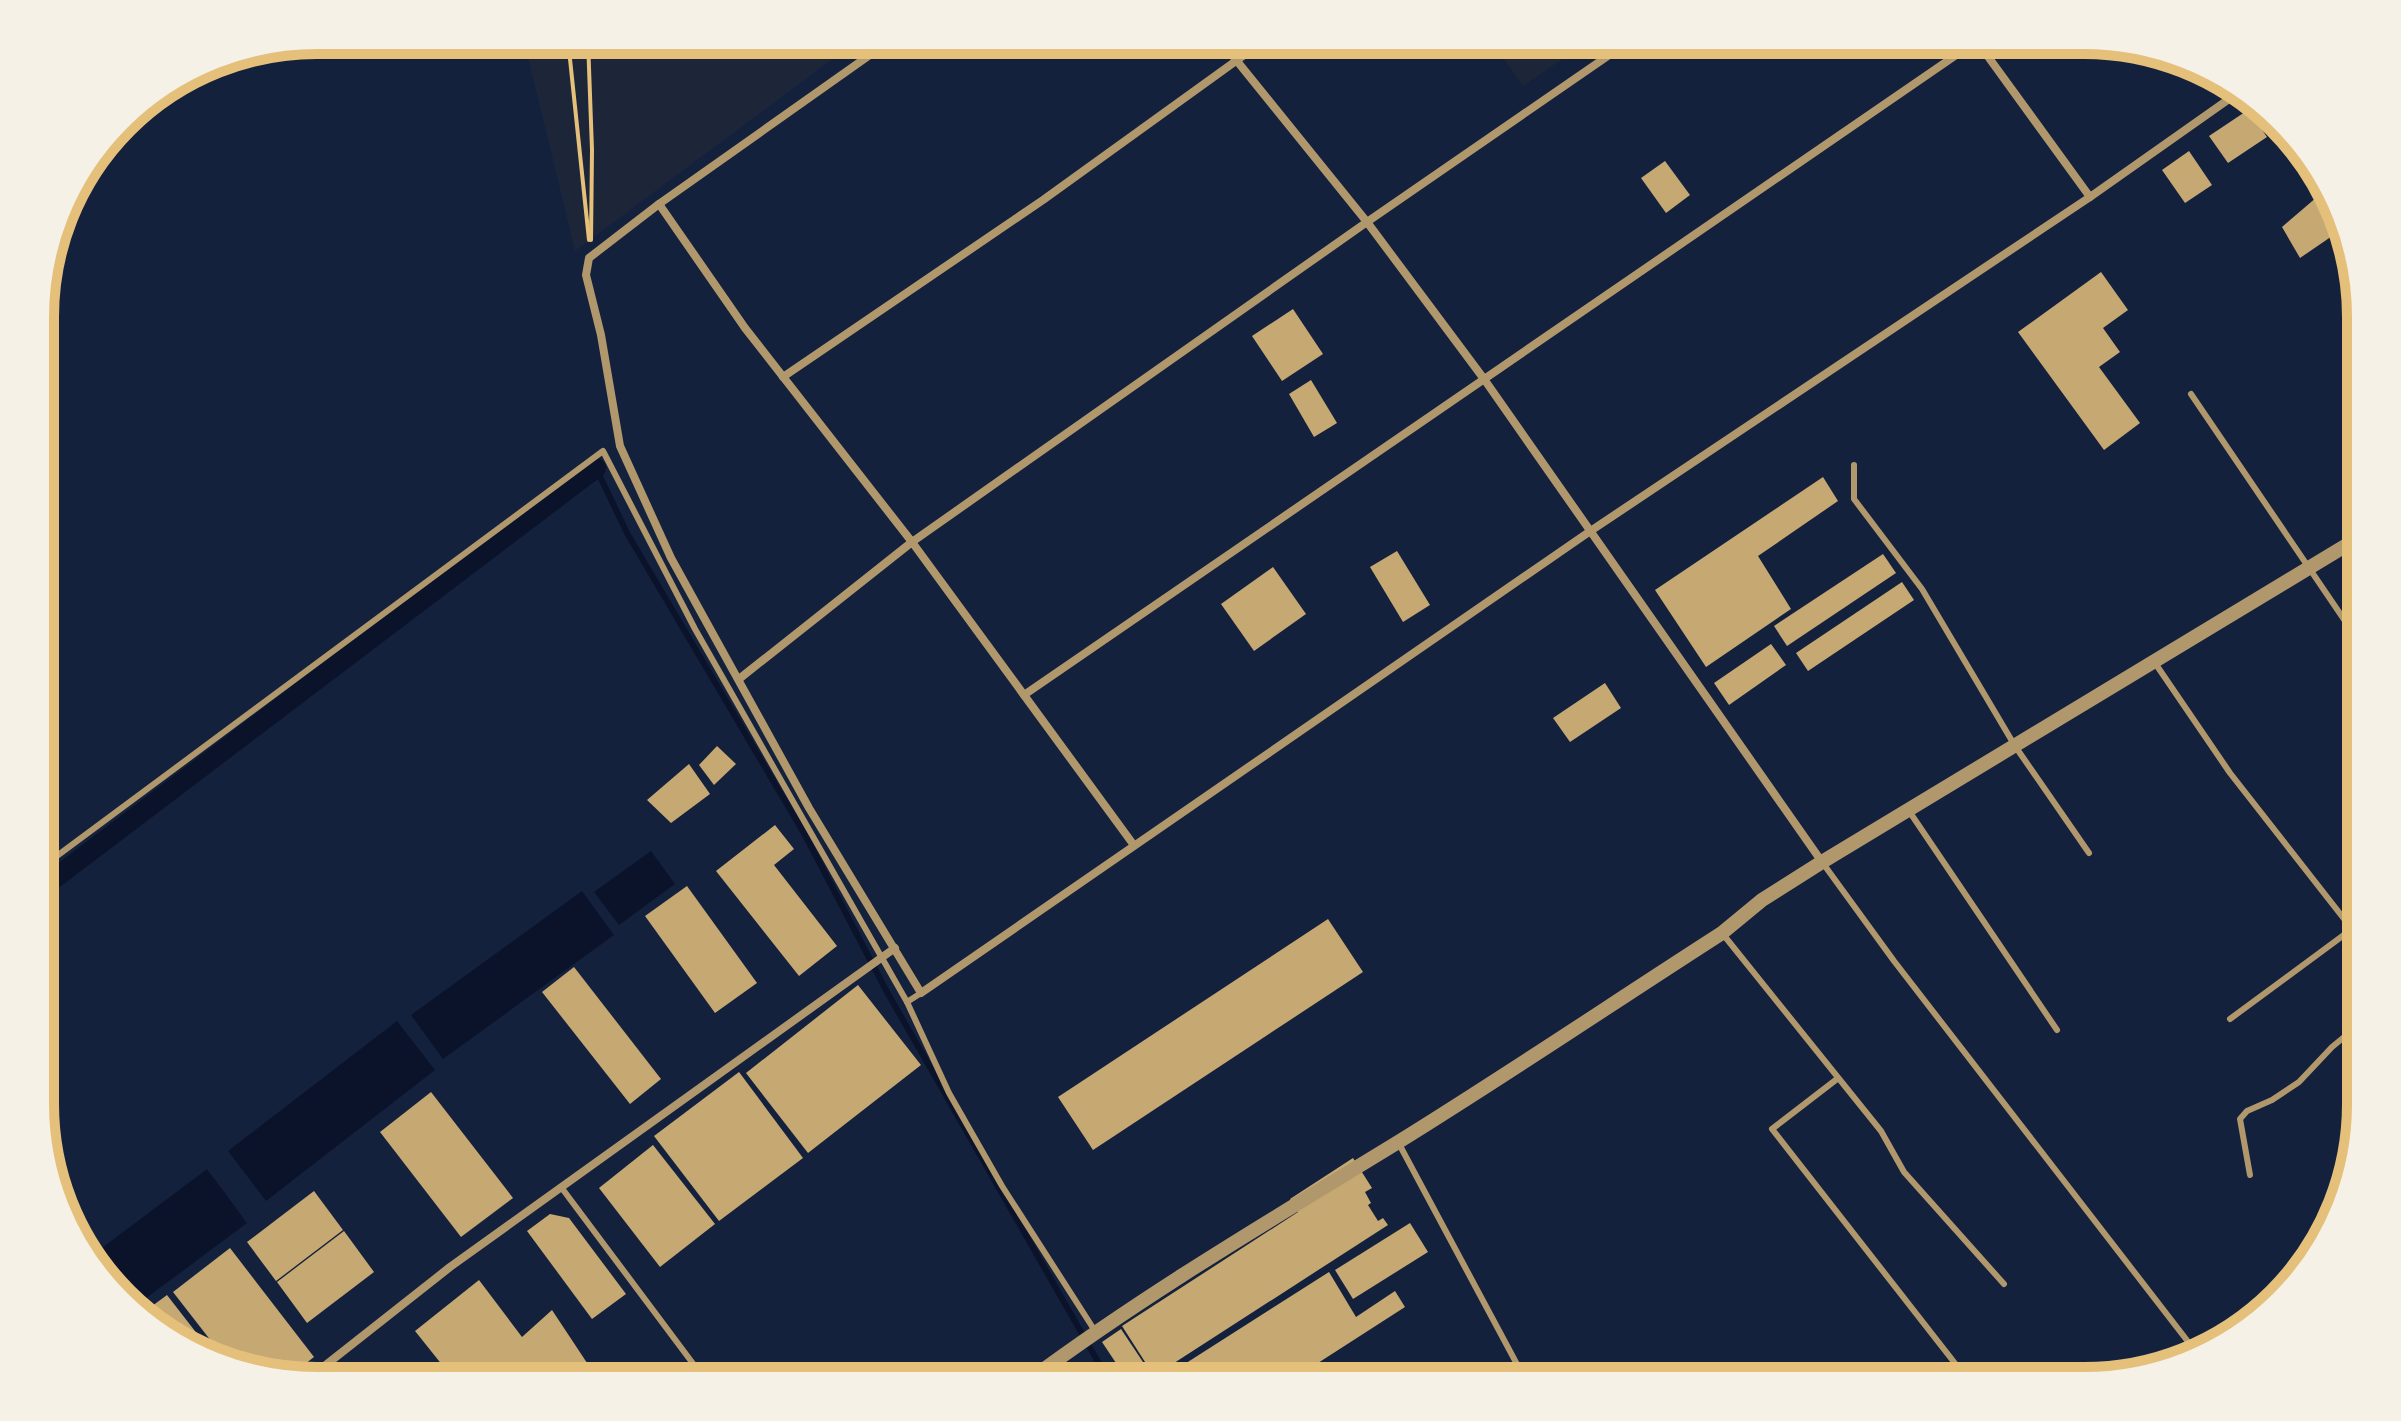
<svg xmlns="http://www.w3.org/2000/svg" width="2401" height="1421" font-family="Figtree,sans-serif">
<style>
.green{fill:#1d2539}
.water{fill:#0b132b}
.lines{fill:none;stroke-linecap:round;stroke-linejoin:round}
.stream{stroke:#0b132b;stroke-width:6}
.canal{stroke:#0b132b;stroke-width:20}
.building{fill:#c6a872}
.path{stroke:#e5c07b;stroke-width:4}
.service{stroke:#b1986c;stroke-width:6}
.minor{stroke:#b1986c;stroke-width:8}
.tertiary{stroke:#b1986c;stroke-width:14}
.rim{fill:none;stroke:#e5c07b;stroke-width:10}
</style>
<rect width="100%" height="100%" fill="#14213d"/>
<g class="green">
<polygon points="524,40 858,40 575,251"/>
<polygon points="1490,40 1590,40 1523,86"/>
</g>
<g class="water">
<polygon points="651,851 675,884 619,925 594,892"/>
<polygon points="582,891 614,935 443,1059 411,1015"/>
<polygon points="397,1021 435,1070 266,1201 228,1151"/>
<polygon points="207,1169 247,1223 137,1305 87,1259"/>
</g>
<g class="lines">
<polyline class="stream" points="596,468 627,533 805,835 887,992 1109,1381"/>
<polyline class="canal" points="42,888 596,468"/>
</g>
<g class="building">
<polygon points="2254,106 2269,121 2265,124"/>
<polygon points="2248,110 2267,137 2228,163 2209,136"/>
<polygon points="2189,151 2212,185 2185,203 2162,170"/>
<polygon points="1665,161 1690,195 1666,213 1641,178"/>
<polygon points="2324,191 2338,232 2300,258 2282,227"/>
<polygon points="2101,272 2128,310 2103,328 2120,352 2099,367 2140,423 2104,450 2018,332"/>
<polygon points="1293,309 1323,354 1282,381 1252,336"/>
<polygon points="1311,380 1337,423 1314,437 1289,394"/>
<polygon points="1823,477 1838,501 1758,556 1791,609 1706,667 1655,590"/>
<polygon points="1397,551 1430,605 1403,622 1370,567"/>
<polygon points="1883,554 1896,573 1787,646 1774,626"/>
<polygon points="1273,567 1306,614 1254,651 1221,604"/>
<polygon points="1902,582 1914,600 1808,671 1796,653"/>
<polygon points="1771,644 1786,665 1729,705 1714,683"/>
<polygon points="1605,683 1621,708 1570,742 1553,718"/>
<polygon points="717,746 736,764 714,785 699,765"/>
<polygon points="689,764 710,794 671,823 647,800"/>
<polygon points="775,825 794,849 774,865 837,946 799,976 716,871"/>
<polygon points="687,886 757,983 715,1013 645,916"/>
<polygon points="1328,919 1363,972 1093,1150 1058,1097"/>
<polygon points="574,967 661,1079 630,1104 542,992"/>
<polygon points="858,985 921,1065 808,1153 746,1073"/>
<polygon points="739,1072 803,1158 719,1221 654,1136"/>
<polygon points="431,1092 513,1198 461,1237 380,1132"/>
<polygon points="653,1145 715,1224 660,1267 599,1188"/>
<polygon points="1353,1158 1372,1188 1365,1192 1371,1203 1368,1205 1378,1221 1383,1218 1388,1225 1154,1376 1122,1326 1298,1212 1290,1199"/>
<polygon points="314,1191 343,1230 276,1281 247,1242"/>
<polygon points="550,1214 569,1218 626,1294 592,1319 527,1231"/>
<polygon points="1410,1223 1428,1252 1353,1299 1335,1270"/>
<polygon points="344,1231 374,1272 307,1323 277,1282"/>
<polygon points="230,1248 314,1357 292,1374 222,1355 173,1292"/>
<polygon points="1329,1272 1356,1317 1395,1291 1405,1307 1290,1381 1158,1381"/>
<polygon points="479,1280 522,1337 552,1310 599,1381 455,1381 415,1331"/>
<polygon points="167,1295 212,1353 178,1344 144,1312"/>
<polygon points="1121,1329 1153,1377 1147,1381 1128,1381 1102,1342"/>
</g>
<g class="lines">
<g class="path">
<polyline points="568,40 589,240"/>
<polyline points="588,40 592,150 591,240"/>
</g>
<g class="service">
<polyline points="2191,394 2360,643"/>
<polyline points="1854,465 1854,499 1922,589 2015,746 2089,853"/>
<polyline points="2155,663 2230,773 2352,929 2360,948"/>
<polyline points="1909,811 2057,1030"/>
<polyline points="1822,862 1894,961 2196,1352"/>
<polyline points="42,867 603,451 695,629 907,1002"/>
<polyline points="1722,933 1881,1131 1904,1172 2004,1284"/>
<polyline points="921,993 907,1002 949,1093 1002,1186 1095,1331"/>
<polyline points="2230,1019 2352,929"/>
<polyline points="1837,1079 1772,1129 1968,1380"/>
<polyline points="1398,1142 1526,1381"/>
<polyline points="2250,1175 2240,1119 2247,1111 2272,1100 2299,1082 2332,1047 2360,1024"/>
<polyline points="561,1187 706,1381"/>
</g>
<g class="minor">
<polyline points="891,40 659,204 589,258 586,275 601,335 620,446 671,558 809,808 921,993 1589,532 2090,197 2239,92"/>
<polyline points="1220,40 1367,222 1484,379 1822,862"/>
<polyline points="1976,40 2090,197"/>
<polyline points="659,204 745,328 912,542 1133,844"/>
<polyline points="783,377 1043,200 1265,40"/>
<polyline points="739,679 912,542 1367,222 1631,40"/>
<polyline points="1024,695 1978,40"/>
<polyline points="308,1379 450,1267 895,948"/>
</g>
<path class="tertiary" d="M1028,1381C1145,1294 1271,1220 1395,1144C1505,1076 1613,1003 1722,933L1762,900L1822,862L2360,537"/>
</g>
<path d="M0 0H2401V1421H0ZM317 54H2084A263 263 0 0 1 2347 317V1104A263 263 0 0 1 2084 1367H317A263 263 0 0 1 54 1104V317A263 263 0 0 1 317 54Z" fill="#f6f1e7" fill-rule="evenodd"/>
<path class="rim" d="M317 54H2084A263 263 0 0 1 2347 317V1104A263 263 0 0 1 2084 1367H317A263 263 0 0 1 54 1104V317A263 263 0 0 1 317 54Z"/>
</svg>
